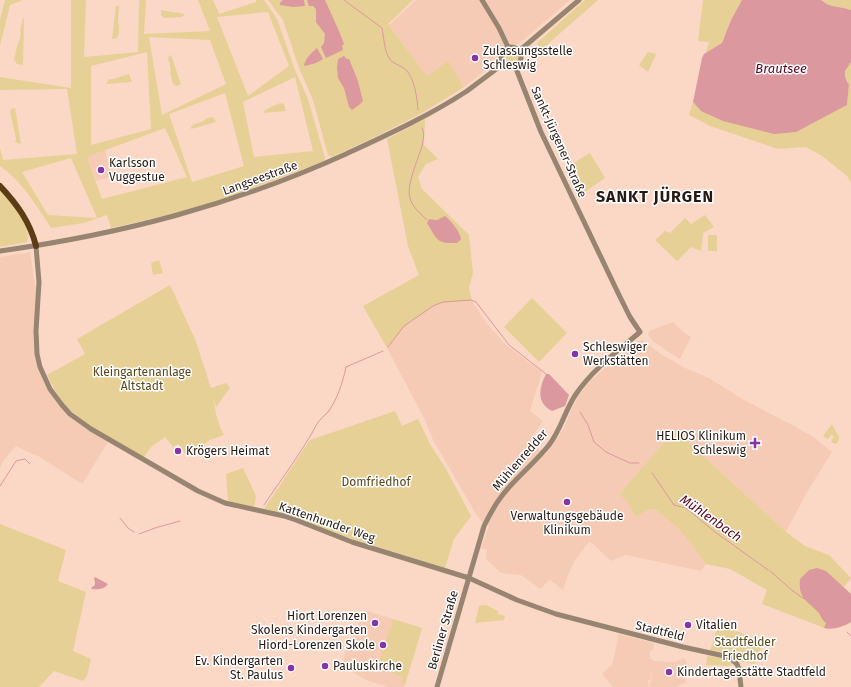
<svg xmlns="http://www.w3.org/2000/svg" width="851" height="687" font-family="'Fira Sans',sans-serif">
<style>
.built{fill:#f5cbb5}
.green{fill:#e7d095;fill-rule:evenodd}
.water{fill:#db989f}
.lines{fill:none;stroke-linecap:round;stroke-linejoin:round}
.stream{stroke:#db989f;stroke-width:1}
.tertiary{stroke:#988571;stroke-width:5}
.primary{stroke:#5b3c14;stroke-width:6}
.poi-dot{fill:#8534a4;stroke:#fff;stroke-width:1.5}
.labels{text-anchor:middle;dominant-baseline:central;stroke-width:3;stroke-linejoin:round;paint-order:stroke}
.poi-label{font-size:12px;fill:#271a14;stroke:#fff;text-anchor:start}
.street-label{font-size:12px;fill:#271a14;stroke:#fff}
.park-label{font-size:12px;fill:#5a481b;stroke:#fff}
.water-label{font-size:13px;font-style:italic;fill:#58071e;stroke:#fff}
.district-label{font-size:16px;font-weight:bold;letter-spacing:1px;fill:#271a14;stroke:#fff}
</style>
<rect width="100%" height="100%" fill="#fbd8c5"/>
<g class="built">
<polygon points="416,0 570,0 520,43 514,46 510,44 502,47 499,53 498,60 492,66 464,87 448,62 427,76 389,25"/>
<polygon points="105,150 113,176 96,181 87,157"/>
<polygon points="30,252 36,292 38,367 41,376 47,388 56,401 65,412 80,424 108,442 82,484 35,454 34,455 16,446 4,460 0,468 0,257"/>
<polygon points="472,301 487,324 507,346 542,372 530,411 543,421 530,440 545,455 564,428 572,408 579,395 589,382 635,342 643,340 661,354 685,368 709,378 744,400 798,428 815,438 832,452 806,494 786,532 675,430 619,494 628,503 635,517 650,509 655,509 681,531 706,564 701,571 626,555 611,561 593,544 589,542 575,560 568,575 563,590 550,580 540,589 521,575 501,573 486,559 487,550 481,548 489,526 482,522 476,514 433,440 424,418 387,348 404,327 434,306 444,303"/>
<polygon points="673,322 683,332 691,337 680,359 668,352 653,341 648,335 649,331"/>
<polygon points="364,610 422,628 404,687 389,687 368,681 343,667 344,655 357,629"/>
<polygon points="619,634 654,643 653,650 650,651 650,659 652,659 653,661 675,662 684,658 691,670 683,674 687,682 676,687 650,687 649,683 651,682 652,667 650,680 648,681 649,687 613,687 602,674 612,665"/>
</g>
<g class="green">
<polygon points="5,0 23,0 10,5 0,46 0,20"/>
<path d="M71,0H86L84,57L138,52L139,0H146L144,34L210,31L198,0H213L219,14L256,2V0H264L277,19L295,70L308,99L325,158L324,161L231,197L186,211L111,228L107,215L84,223L51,228C36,205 22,181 0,166V148L3,160L77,154L67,89L0,90V77L71,88ZM268,12L289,66L248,96L217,17ZM149,37L210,40L226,84L162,115ZM147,52L151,129L91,145V66ZM295,77L313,151L254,157L243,102ZM225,93L244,166L192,182L169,114ZM165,128L187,177L102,199L87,157ZM71,158L97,218L48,215L22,172Z"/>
<polygon points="268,0 413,0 388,24 427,76 448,61 464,87 422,113 381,134 332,157 328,155 313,100 299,68 283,20"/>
<polygon points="585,0 598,0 541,50 537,43"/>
<polygon points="703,0 742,0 731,20 722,43 706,53 709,42 698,41"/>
<path d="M821,0H851V10C840,6 830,8 821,0Z"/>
<path d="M116,6H119L118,23L119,25C119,31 120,39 112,39Z"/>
<polygon points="161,10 185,14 182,17 164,18 161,15"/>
<polygon points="23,18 24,18 23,65 17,64 14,59 18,43 19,42 21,33 20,31"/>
<circle cx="511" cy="57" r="8"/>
<polygon points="648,52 656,54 648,72 639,65"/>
<polygon points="171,55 181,84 177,86 173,84 170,72 171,71 169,61 168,60 169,56"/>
<path d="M851,62V183L847,176L822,156L806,147L778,149L710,126L689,115L693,102L701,111L847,105L849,84C841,77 845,69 851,62Z"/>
<path d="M129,74L132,82L106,84L109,79C116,80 122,75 129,74Z"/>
<polygon points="280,103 284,104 286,111 263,113 265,110"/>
<polygon points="15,108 21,144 15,142 16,139 10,112 11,109"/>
<polygon points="211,117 214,118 216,122 191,129 191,127 194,124 195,124 204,121 205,119"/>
<path d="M425,119L424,145L438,159L426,164L418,177L422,189L469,235L473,273L469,287L472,301L444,303L434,306L404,327L387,348L363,306L419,275L408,246L387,139ZM429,219L451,221L460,234L431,229L427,223Z"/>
<polygon points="590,153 605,178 579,196 568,175 568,166"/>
<path d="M0,189C9,199 33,228 27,242L0,247Z"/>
<polygon points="705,215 714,227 703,233 701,251 691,247 677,261 655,240 665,231 670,233 685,218 691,224"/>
<rect x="708" y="235" width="9" height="16"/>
<polygon points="159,260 163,273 153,275 151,263"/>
<path d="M170,285L195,339L211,388L226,383L230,388L216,407L213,397C216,412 216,420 224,435L210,440L187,456L178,444L173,447L165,437L151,447L144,457C119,442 90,429 69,409C59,399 53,387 47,375L85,354L77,339Z"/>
<polygon points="532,298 567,333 539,362 504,327"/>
<polygon points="395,411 402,426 418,419 430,444 446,469 471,516 454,539 445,568 328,531 289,515 264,509 310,440"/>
<polygon points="832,424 839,437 839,440 836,444 831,442 834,436 831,435 828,439 823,436"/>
<polygon points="675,430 786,532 805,546 829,555 851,578 844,587 851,594 851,622 845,625 827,629 762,604 767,590 730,569 706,564 681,531 655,509 650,509 635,517 628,503 619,494"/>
<polygon points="243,468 256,496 254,507 228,501 226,474"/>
<polygon points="0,524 66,550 58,581 86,592 73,651 91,659 87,676 83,681 54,671 39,687 0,687"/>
<polygon points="482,605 486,605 498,611 498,614 505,616 504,620 475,623 479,606"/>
<polygon points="393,619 422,628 405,685 401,683 403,677 386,671 387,666 379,663"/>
<polygon points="719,624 763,642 755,664 739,661 729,653 710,650"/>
<polygon points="707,656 722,658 733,664 729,666 706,665"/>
</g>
<g class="water">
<polygon points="283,0 304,0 305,6 293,7 280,5 280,3"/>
<polygon points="307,0 325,0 339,31 344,44 342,46 343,50 326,58 321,47 324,43 325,34 316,22 316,9 313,6 309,6"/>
<path d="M742,0H821C830,8 840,6 851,10V62L845,71V77L847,82L849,84L847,105L796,132L774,134L723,121L701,111L693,102L702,58L704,54L722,43L731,20Z"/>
<path d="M317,48L323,59L316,63L305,66L304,65C306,58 311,53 317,48Z"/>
<polygon points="344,56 347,59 349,59 358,81 363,101 359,105 352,110 349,107 344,88 338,78 337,68 338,59"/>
<path d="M445,216C451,221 460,231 461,239L457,243C436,244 437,239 427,223L429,219L437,220Z"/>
<path d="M546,374H549L569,395L565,406L552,411C536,403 539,388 546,374Z"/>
<path d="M817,568L826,571L851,594V622C843,627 833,630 824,628L826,623C822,620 821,617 819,613C807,600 798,599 800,579L809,570Z"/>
<path d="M95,577L108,584C104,589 98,590 92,589L91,588L95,585V582L94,579Z"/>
</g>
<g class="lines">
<g class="stream">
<path d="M344,0L382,28C384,37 384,50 389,58C393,64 400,65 405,69C415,78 417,98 418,110"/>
<path d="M422,128C425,134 423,140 422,146C418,160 406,185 410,198C412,207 421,214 427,220"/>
<polyline points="388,347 404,326 433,306 443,302 471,300 476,302 509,345 546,374"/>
<polyline points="580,412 588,425 594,442 606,452 630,463 639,463"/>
<polyline points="652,473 674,505 686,508 715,532 768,570"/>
<polyline points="0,486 16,461 25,459 30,464"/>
<path d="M264,505C282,478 302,452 317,424C320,419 324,416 328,412C337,400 343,382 346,367L383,351"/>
<polyline points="120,518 128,528 134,532"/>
<polyline points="139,534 155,528 180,521"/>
<polyline points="770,571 793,591 804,599"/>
<polyline points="847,632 851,636"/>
</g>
<g class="tertiary">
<polyline points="482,0 499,28 508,47"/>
<circle cx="511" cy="57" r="10"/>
<polyline points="519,51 579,0"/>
<polyline points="36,246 39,282 36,331 37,354 40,367 50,389 62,405 70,414 91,429 198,491 225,503 284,516 296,520 352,542 469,578 517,600 556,614 683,647 729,657 737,664 739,669 741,687"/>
<path d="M0,251C122,234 233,205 346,154C387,135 429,116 467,91C479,82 491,73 503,64"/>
<path d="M437,687L484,526C489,516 494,506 501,497C515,478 534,464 549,445C561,430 565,410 576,394C593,369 618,351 640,332L630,317L620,297L541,132L515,66"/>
</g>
<path class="primary" d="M0,186C17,204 30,222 36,246"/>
</g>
<g class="poi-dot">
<circle cx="475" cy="58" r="4"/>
<circle cx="101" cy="170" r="4"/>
<circle cx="575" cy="354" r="4"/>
<path d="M753 437h4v4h4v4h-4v4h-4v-4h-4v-4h4z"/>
<circle cx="178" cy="451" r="4"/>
<circle cx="567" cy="502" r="4"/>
<circle cx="375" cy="623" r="4"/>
<circle cx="688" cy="625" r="4"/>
<circle cx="383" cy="645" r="4"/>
<circle cx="325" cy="666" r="4"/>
<circle cx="291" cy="668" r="4"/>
<circle cx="669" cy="672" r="4"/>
</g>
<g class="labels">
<g class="poi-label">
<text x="483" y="51">Zulassungsstelle<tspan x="483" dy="14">Schleswig</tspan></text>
<text x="109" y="163">Karlsson<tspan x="109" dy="14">Vuggestue</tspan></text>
<text x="583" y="347">Schleswiger<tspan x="583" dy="14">Werkstätten</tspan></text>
<text x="746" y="436" text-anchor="end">HELIOS Klinikum<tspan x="746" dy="14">Schleswig</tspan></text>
<text x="186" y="451">Krögers Heimat</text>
<text x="567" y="516" text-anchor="middle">Verwaltungsgebäude<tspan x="567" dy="14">Klinikum</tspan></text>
<text x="367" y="616" text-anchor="end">Hiort Lorenzen<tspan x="367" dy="14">Skolens Kindergarten</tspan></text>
<text x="696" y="625">Vitalien</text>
<text x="375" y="645" text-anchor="end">Hiord-Lorenzen Skole</text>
<text x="283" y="661" text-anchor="end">Ev. Kindergarten<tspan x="283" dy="14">St. Paulus</tspan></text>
<text x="333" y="666">Pauluskirche</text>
<text x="677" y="672">Kindertagesstätte Stadtfeld</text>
</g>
<g class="street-label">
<text transform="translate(559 142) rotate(66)">Sankt-Jürgener-Straße</text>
<text transform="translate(260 178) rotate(-20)">Langseestraße</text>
<text transform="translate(520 460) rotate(-49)">Mühlenredder</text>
<text transform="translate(327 522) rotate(19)">Kattenhunder Weg</text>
<text transform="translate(443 630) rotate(-74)">Berliner Straße</text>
<text transform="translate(660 631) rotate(14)">Stadtfeld</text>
</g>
<g class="park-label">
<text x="142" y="372">Kleingartenanlage<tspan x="142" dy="14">Altstadt</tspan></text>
<text x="376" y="482">Domfriedhof</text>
<text x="745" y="642">Stadtfelder<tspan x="745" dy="14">Friedhof</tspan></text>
</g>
<g class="water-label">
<text x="781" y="68">Brautsee</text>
<text transform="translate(711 518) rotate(35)">Mühlenbach</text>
</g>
<g class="district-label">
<text x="655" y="196">SANKT JÜRGEN</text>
</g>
</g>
</svg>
